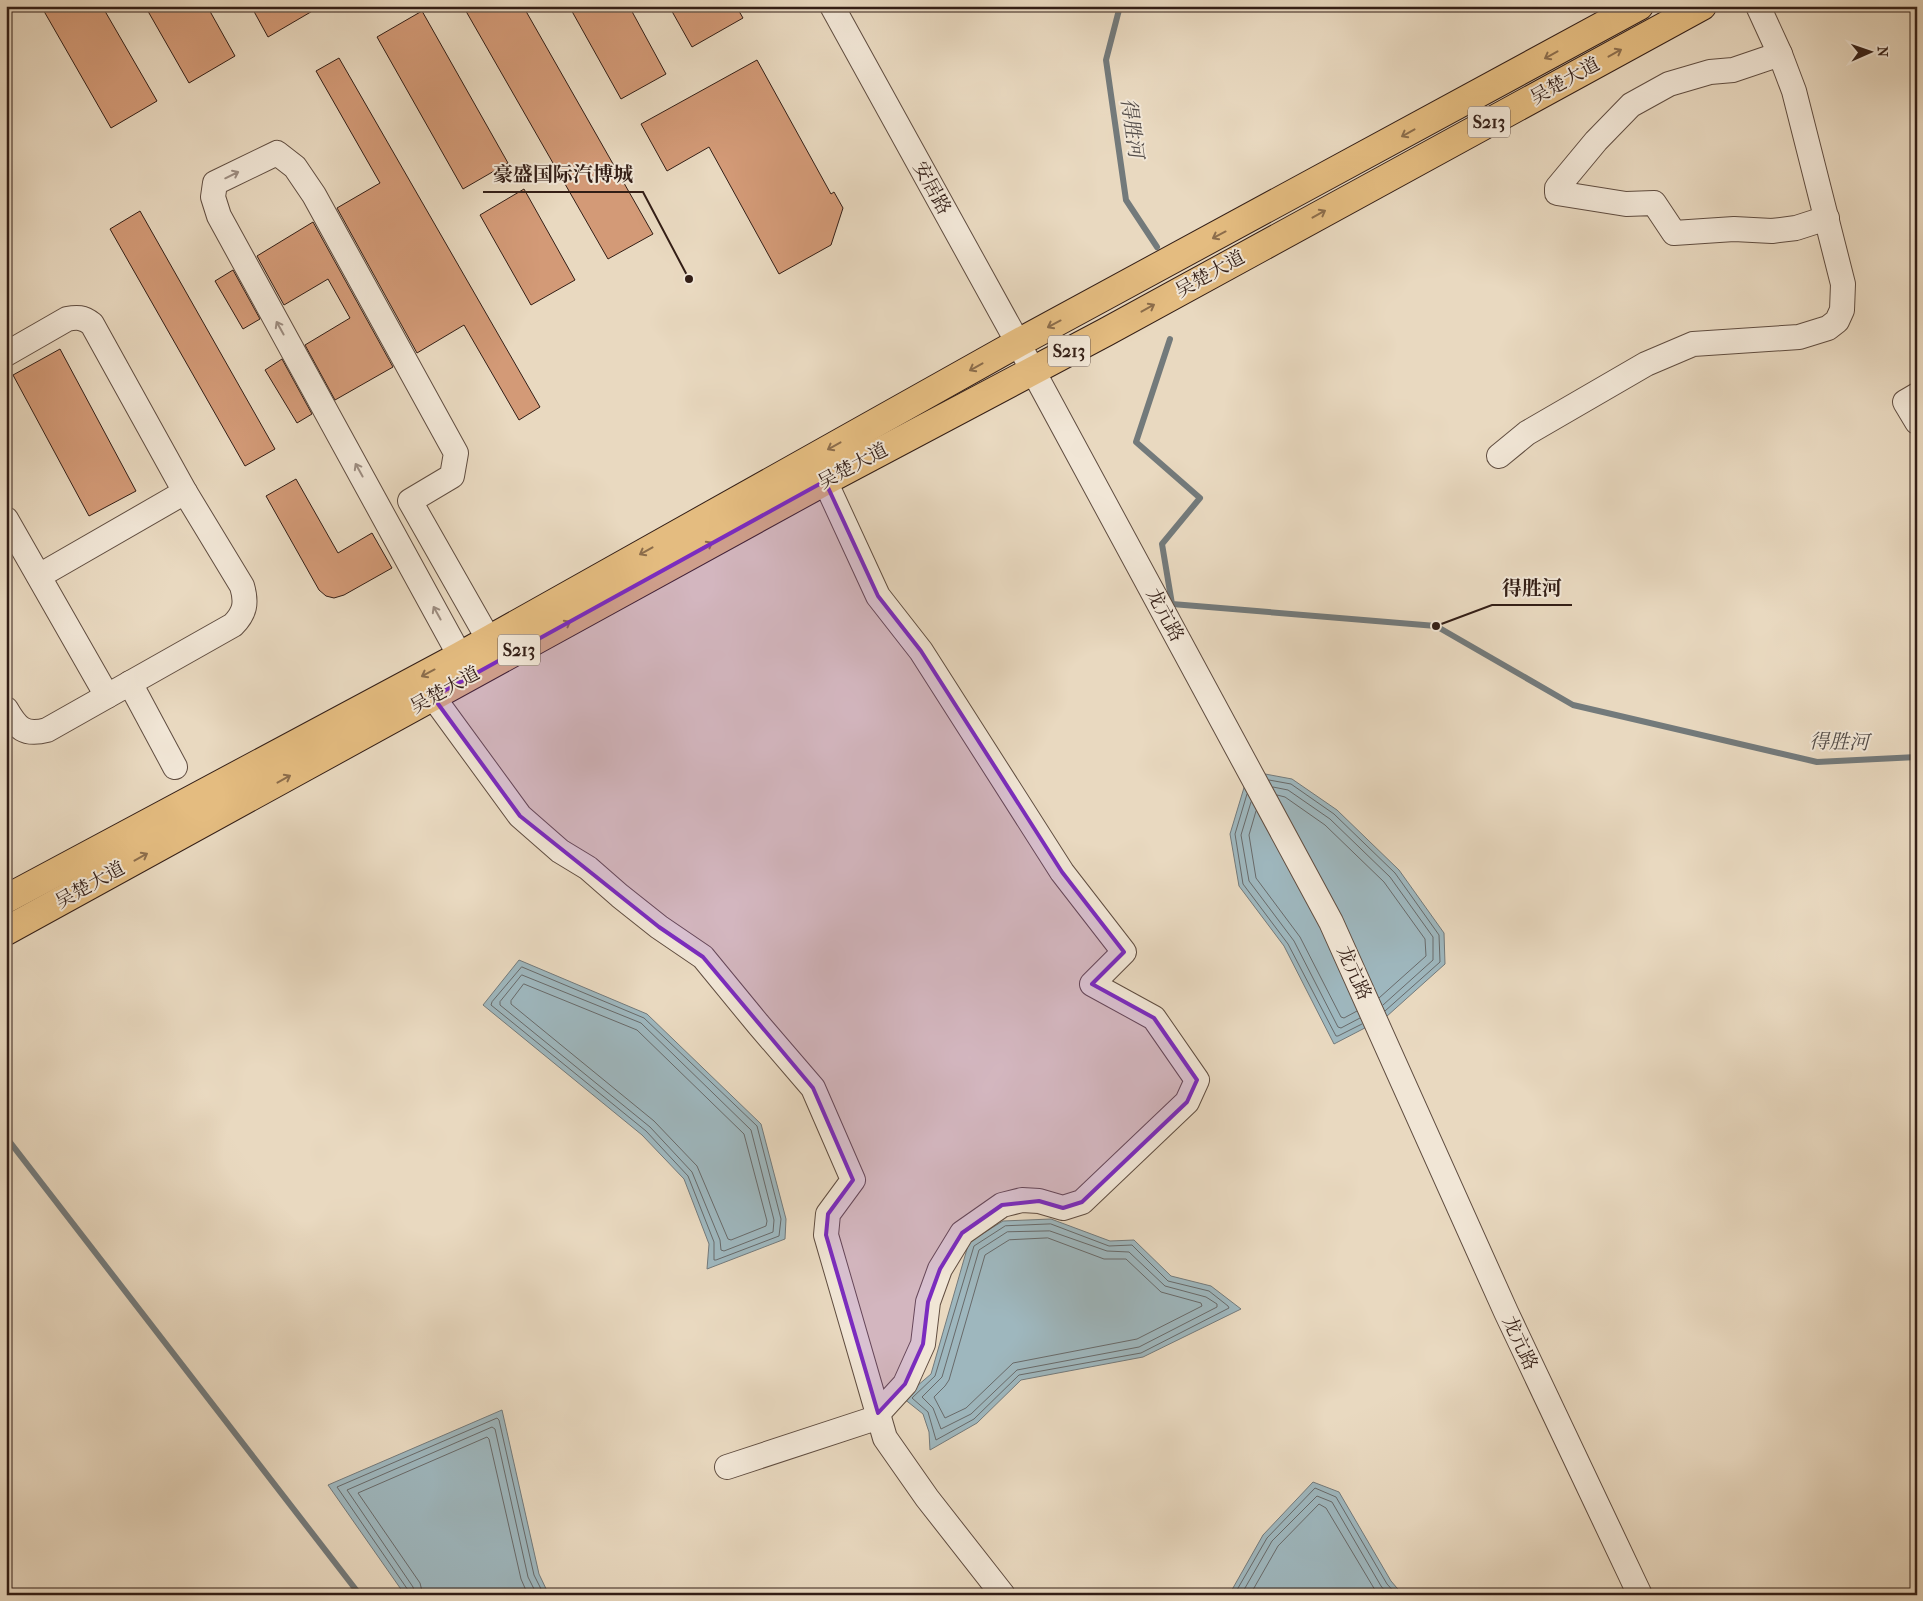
<svg xmlns="http://www.w3.org/2000/svg" width="1923" height="1601" font-family="'IM FELL French Canon','Noto Serif SC',serif">
<style>
.water{fill:#9eb7be;stroke:#737a7b}
.lines{fill:none;stroke-linecap:round;stroke-linejoin:round}
.shore{stroke:#686a6a;stroke-width:1}
.stream{stroke:#737a7b;stroke-width:6}
.building{fill:#d39a77;stroke:#331e16}
.minor-casing{stroke:#604d40;stroke-width:26}
.highway-casing{stroke:#331e16;stroke-width:30}
.minor{stroke:#f1e6d6;stroke-width:24}
.highway{stroke:#e4bc80;stroke-width:28}
.oneway{stroke:#8c6d4b}
.oneway2{stroke:#9c8c80}
.marked{fill:#7b2cbf;fill-opacity:0.2;stroke:#7b2cbf;stroke-width:4;stroke-linejoin:round}
.labels{text-anchor:middle;dominant-baseline:central;stroke-width:4;stroke-linejoin:round;paint-order:stroke}
.shield{fill:#f1e6d6;stroke:#6c5a50;stroke-width:1}
.shield-label{font-size:18px;font-weight:bold;fill:#331e16}
.street-label{font-size:19px;fill:#331e16;stroke:#f1e6d6}
.water-label{font-size:20px;font-style:italic;fill:#534c48;stroke:#f1e6d6}
.leader{fill:none;stroke:#331e16;stroke-width:2}
.callout-dot{fill:#331e16;stroke:#f1e6d6;stroke-width:2}
.callout-label{font-size:20px;text-anchor:middle;font-weight:bold;fill:#331e16;stroke:#f1e6d6;stroke-width:4;stroke-linejoin:round;paint-order:stroke}
</style>
<rect width="100%" height="100%" fill="#e9d9c0"/>
<filter id="stains"><feTurbulence type="fractalNoise" baseFrequency=".004" numOctaves="4"/><feColorMatrix values="0 0 0 0 .2 0 0 0 0 .09 0 0 0 0 .02 0 0 0 .5 -.17"/></filter>
<radialGradient id="worn" r=".72"><stop offset=".6" stop-color="#630" stop-opacity="0"/><stop offset="1" stop-color="#630" stop-opacity=".3"/></radialGradient>
<g class="water">
<polygon points="1249,771 1292,779 1337,810 1399,870 1444,933 1445,964 1386,1017 1334,1044 1284,946 1239,886 1230,834"/>
<polygon points="519,960 647,1014 761,1124 786,1219 785,1239 707,1269 709,1244 684,1179 642,1135 483,1005"/>
<polygon points="1051,1219 1110,1241 1134,1240 1171,1276 1211,1286 1241,1309 1143,1357 1021,1380 977,1423 930,1450 929,1432 923,1414 903,1398 931,1374 969,1242 1003,1221"/>
<polygon points="502,1410 539,1574 549,1595 405,1595 328,1485"/>
<polygon points="1313,1482 1339,1492 1391,1581 1403,1595 1229,1595 1263,1535"/>
</g>
<g class="lines">
<g class="shore">
<polyline points="1269,780 1291,784 1334,814 1395,873 1439,935 1440,962 1385,1011"/>
<polyline points="1273,787 1288,790 1330,819 1390,877 1433,937 1433,960 1383,1005"/>
<polyline points="1247,794 1235,834 1243,884 1288,944 1336,1036 1338,1036 1362,1024"/>
<polyline points="1277,795 1285,797 1325,825 1384,882 1425,939 1426,956 1379,998"/>
<polyline points="1251,802 1241,835 1249,881 1294,941 1338,1027 1341,1028 1360,1018"/>
<polyline points="1256,811 1249,835 1256,878 1300,937 1341,1017 1344,1018 1357,1011"/>
<polygon points="522,967 644,1018 757,1126 781,1219 779,1236 716,1260 714,1260 714,1242 688,1176 646,1131 491,1005 492,1002"/>
<polygon points="522,975 641,1023 751,1130 774,1220 773,1232 724,1251 721,1250 720,1240 692,1172 650,1127 500,1005 500,1002"/>
<polygon points="524,984 637,1030 744,1134 767,1221 766,1226 731,1240 728,1239 697,1166 654,1121 511,1004 511,1001"/>
<polygon points="1051,1224 1109,1246 1132,1245 1168,1281 1209,1291 1228,1306 1229,1308 1141,1353 1019,1375 974,1419 936,1440 928,1412 912,1398 935,1376 974,1246 1005,1226"/>
<polygon points="1050,1231 1107,1251 1129,1252 1165,1286 1206,1297 1217,1304 1217,1307 1139,1347 1017,1370 971,1414 941,1429 933,1408 922,1397 942,1377 979,1250 1007,1232"/>
<polygon points="1048,1238 1104,1259 1126,1259 1161,1292 1201,1303 1202,1306 1137,1339 1013,1363 966,1408 945,1418 934,1397 945,1386 949,1380 985,1255 1009,1240"/>
<polyline points="409,1595 408,1590 337,1487 497,1418 499,1420 534,1575 544,1595"/>
<polyline points="415,1595 413,1587 347,1490 492,1427 495,1429 528,1577 537,1595"/>
<polyline points="423,1595 420,1583 358,1493 487,1437 489,1439 521,1579 528,1595"/>
<polyline points="1234,1595 1267,1538 1315,1488 1336,1497 1387,1584 1397,1595"/>
<polyline points="1241,1595 1272,1541 1317,1496 1332,1502 1381,1586 1388,1595"/>
<polyline points="1250,1595 1278,1546 1319,1504 1326,1508 1378,1595"/>
</g>
<g class="stream">
<polyline points="1120,6 1106,60 1126,200 1157,247"/>
<polyline points="1170,339 1136,442 1200,498 1162,544 1172,604 1436,626 1573,705 1817,762 1917,757"/>
<polyline points="6,1137 360,1595"/>
</g>
</g>
<g class="building">
<polygon points="41,6 102,6 157,101 111,128"/>
<polygon points="145,6 207,6 235,56 189,83"/>
<polygon points="251,6 321,6 268,37"/>
<polygon points="463,6 523,6 653,234 608,259"/>
<polygon points="569,6 629,6 666,74 621,99"/>
<polygon points="669,6 736,6 743,18 692,47"/>
<polygon points="422,11 508,163 463,189 377,37"/>
<polygon points="339,58 540,407 519,420 464,325 417,353 337,208 380,183 316,71"/>
<polygon points="757,60 831,194 834,192 843,208 831,245 779,274 709,147 667,171 641,124"/>
<polygon points="524,189 575,280 531,305 480,215"/>
<polygon points="140,211 275,449 245,466 110,229"/>
<polygon points="313,222 393,367 335,400 305,345 350,318 328,279 284,305 257,256"/>
<polygon points="233,270 260,319 243,329 215,281"/>
<polygon points="60,349 136,491 89,516 13,375"/>
<polygon points="282,359 312,414 297,423 265,370"/>
<polygon points="296,479 338,553 372,533 392,568 344,595 334,598 326,596 319,590 266,496"/>
</g>
<g class="lines">
<defs>
<g id="minor">
<polyline points="832,6 1018,343 1331,922 1506,1312 1640,1595"/>
<polyline points="1780,54 1733,70 1710,72 1669,84 1631,105 1596,141 1557,188 1557,193 1626,204 1654,203 1674,233 1734,229 1772,231 1796,228 1827,218"/>
<path d="M6,354L67,319C77,317 83,317 92,324L185,492L242,586C247,603 245,613 233,625L47,730C24,736 17,728 6,709"/>
<polyline points="1917,395 1905,402 1917,422"/>
<polyline points="1499,456 1527,433 1646,364 1693,344 1799,337 1828,328 1837,321 1842,310 1843,284 1794,91 1780,54 1758,6"/>
<polyline points="6,519 107,696"/>
<polyline points="39,576 185,492"/>
<polyline points="460,656 219,216 213,197 215,183 277,153 295,167 314,195 456,453 452,476 410,501 489,640"/>
<polyline points="130,683 175,767"/>
<polyline points="433,697 520,816 560,851 588,868 620,896 659,927 703,957 758,1024 813,1088 853,1180 828,1214 826,1235 885,1438 927,1498 1003,1595"/>
<polyline points="727,1467 873,1419 905,1384 923,1344 928,1302 940,1269 962,1233 1002,1205 1022,1200 1039,1201 1063,1208 1082,1202 1187,1102 1197,1080 1154,1018 1092,984 1124,952 1062,872 921,651 878,596 825,481"/>
</g>
<g id="highway">
<polyline points="6,899 460,656 1018,343 1639,6"/>
<polyline points="6,931 825,481 1106,332 1702,6"/>
</g>
</defs>
<use href="#minor" class="minor-casing"/>
<use href="#highway" class="highway-casing"/>
<use href="#minor" class="minor"/>
<use href="#highway" class="highway"/>
</g>
<defs><path id="oneway-shaft" d="M-6 0H5M1.5-3L5.5 0L1.5 3" fill="none" stroke-width="1.6" stroke-linecap="round" stroke-linejoin="round" transform="scale(1.25)"/></defs>
<g class="oneway">
<use href="#oneway-shaft" transform="translate(1615 53) rotate(-29)"/>
<use href="#oneway-shaft" transform="translate(1551 55) rotate(151)"/>
<use href="#oneway-shaft" transform="translate(1408 133) rotate(151)"/>
<use href="#oneway-shaft" transform="translate(1319 214) rotate(-29)"/>
<use href="#oneway-shaft" transform="translate(1219 235) rotate(152)"/>
<use href="#oneway-shaft" transform="translate(1148 308) rotate(-29)"/>
<use href="#oneway-shaft" transform="translate(1054 324) rotate(152)"/>
<use href="#oneway-shaft" transform="translate(976 367) rotate(151)"/>
<use href="#oneway-shaft" transform="translate(834 446) rotate(151)"/>
<use href="#oneway-shaft" transform="translate(706 546) rotate(-29)"/>
<use href="#oneway-shaft" transform="translate(646 551) rotate(151)"/>
<use href="#oneway-shaft" transform="translate(564 625) rotate(-29)"/>
<use href="#oneway-shaft" transform="translate(428 673) rotate(152)"/>
<use href="#oneway-shaft" transform="translate(284 779) rotate(-29)"/>
<use href="#oneway-shaft" transform="translate(141 857) rotate(-29)"/>
</g>
<g class="oneway2">
<use href="#oneway-shaft" transform="translate(232 175) rotate(-26)"/>
<use href="#oneway-shaft" transform="translate(280 328) rotate(-119)"/>
<use href="#oneway-shaft" transform="translate(359 470) rotate(-119)"/>
<use href="#oneway-shaft" transform="translate(437 613) rotate(-119)"/>
</g>
<path class="marked" d="M825,481L878,596L921,651L1062,872L1124,952L1092,984L1154,1018L1197,1080L1187,1102L1082,1202L1063,1208L1039,1201L1002,1205L962,1233L940,1269L928,1302L923,1344L905,1384L878,1413L826,1235L828,1214L853,1180L813,1088L703,957L659,927L520,816L433,697Z"/>
<g class="labels">
<g class="shield">
<rect x="1468" y="106.5" width="42" height="31" rx="4"/>
<rect x="1048" y="335.5" width="42" height="31" rx="4"/>
<rect x="498" y="634.5" width="42" height="31" rx="4"/>
</g>
<g class="shield-label">
<text x="1489" y="122">S213</text>
<text x="1069" y="351">S213</text>
<text x="519" y="650">S213</text>
</g>
<g class="street-label">
<text transform="translate(1565 81) rotate(-29)">吴楚大道</text>
<text transform="translate(932 188) rotate(61)">安居路</text>
<text transform="translate(1210 274) rotate(-29)">吴楚大道</text>
<text transform="translate(853 466) rotate(-28)">吴楚大道</text>
<text transform="translate(1165 615) rotate(62)">龙亢路</text>
<text transform="translate(445 690) rotate(-29)">吴楚大道</text>
<text transform="translate(90 885) rotate(-29)">吴楚大道</text>
<text transform="translate(1354 973) rotate(66)">龙亢路</text>
<text transform="translate(1520 1343) rotate(65)">龙亢路</text>
</g>
<g class="water-label">
<text transform="translate(1132 128) rotate(82)">得胜河</text>
<text transform="translate(1839 742) rotate(1)">得胜河</text>
</g>
</g>
<path class="leader" d="M689 279L643 192H483M1436 626L1492 605H1572"/>
<g class="callout-dot">
<circle cx="689" cy="279" r="5"/>
<circle cx="1436" cy="626" r="5"/>
</g>
<g class="callout-label">
<text x="563" y="181">豪盛国际汽博城</text>
<text x="1532" y="595">得胜河</text>
</g>
<rect width="1923" height="1601" fill="none" stroke="#e9d9c0" stroke-width="25"/>
<rect x="8" y="8" width="1908" height="1586" fill="none" stroke="#331e16" stroke-width="2.5"/>
<rect x="12" y="12" width="1898" height="1576" fill="none" stroke="#331e16"/>
<g transform="translate(1870 52) rotate(88)" stroke="#f1e6d6" stroke-width="4" paint-order="stroke">
<path d="M0-4L9 19L0 12L-9 19Z" fill="#331e16"/>
<text y="-8" font-size="14" font-weight="bold" text-anchor="middle" fill="#331e16">N</text>
</g>
<rect width="100%" height="100%" filter="url(#stains)"/>
<rect width="100%" height="100%" fill="url(#worn)"/>
</svg>
